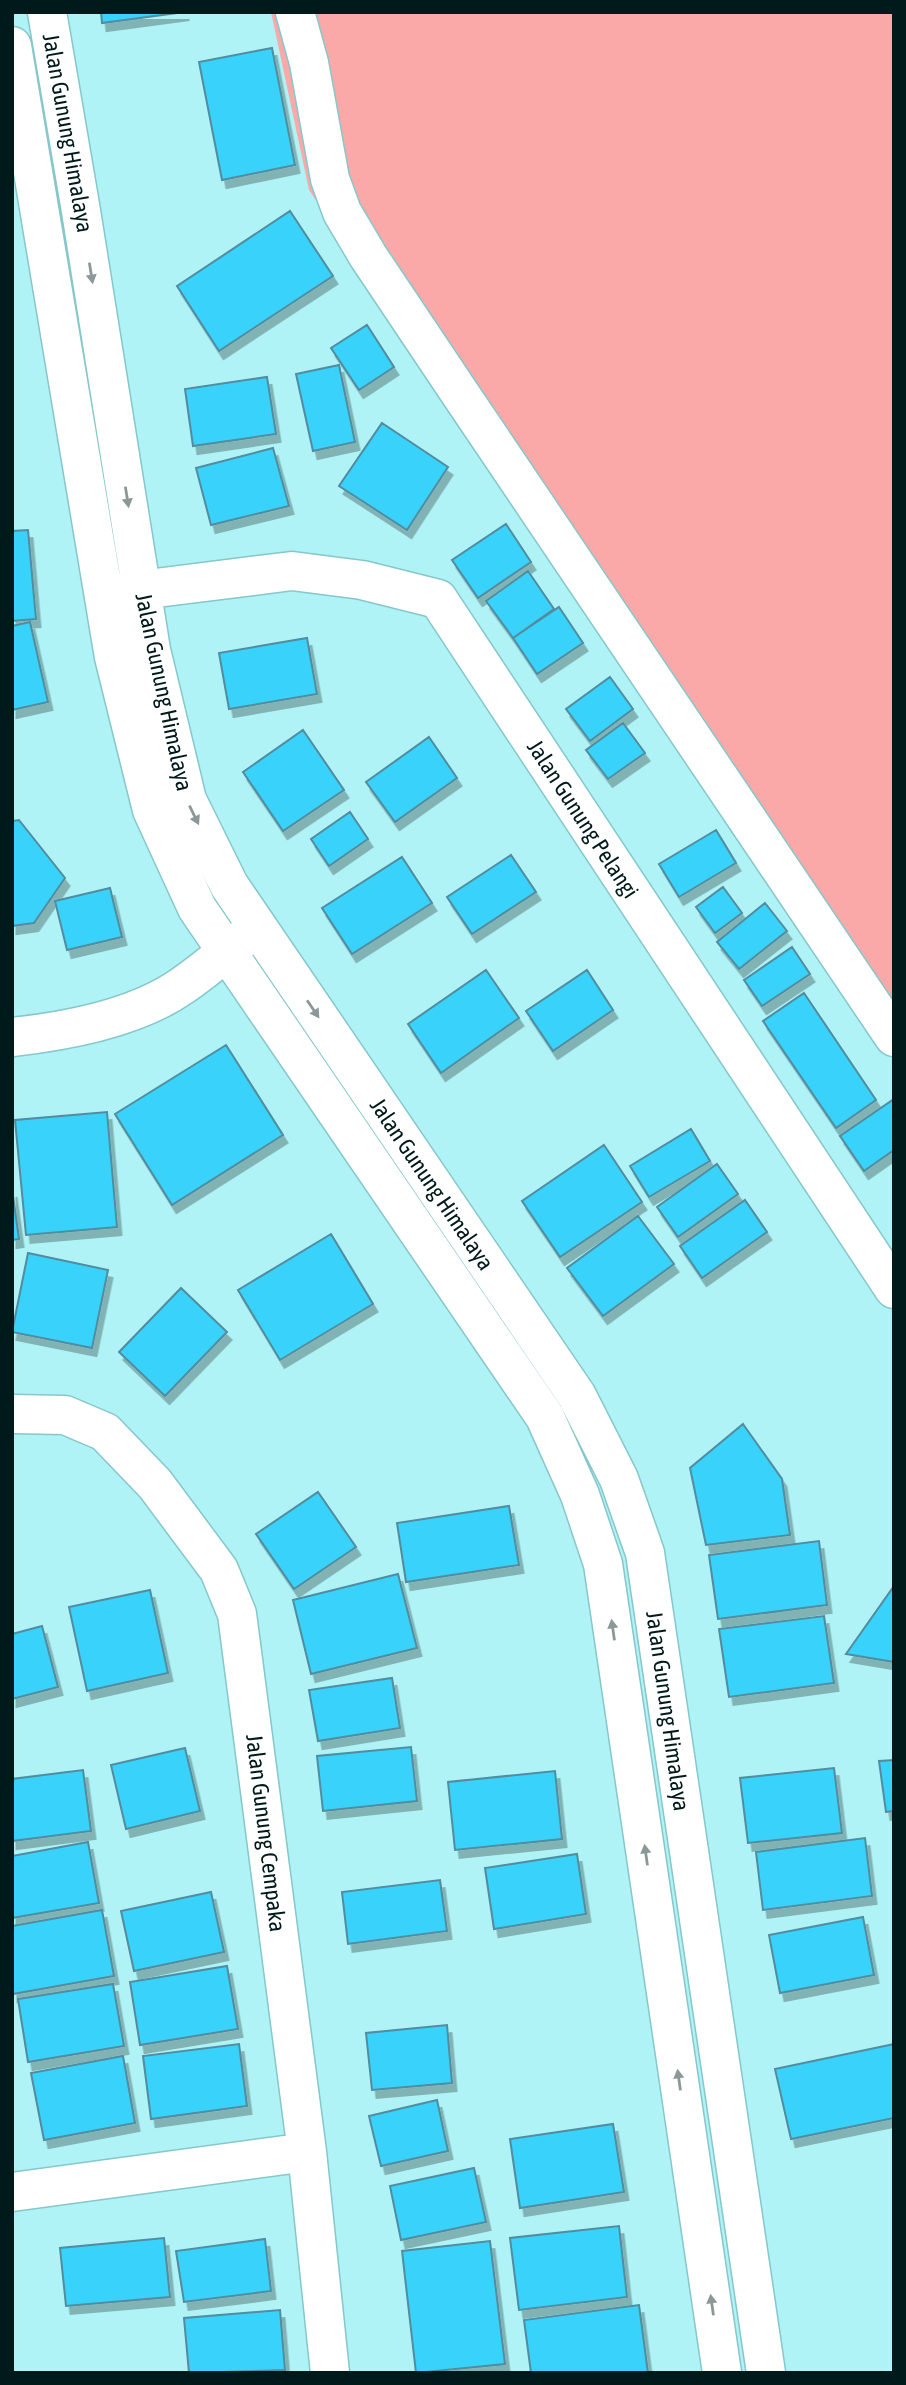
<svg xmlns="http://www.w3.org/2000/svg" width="906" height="2385" viewBox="0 0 906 2385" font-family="'Asap Condensed',sans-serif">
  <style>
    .green { fill: #fba9a8 }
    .building { fill: #37d2fa; stroke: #528c9e; stroke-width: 2; filter: url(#shadow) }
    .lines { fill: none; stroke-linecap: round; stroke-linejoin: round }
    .street-casing { stroke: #85c7ca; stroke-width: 41 }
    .street { stroke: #fff; stroke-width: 38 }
    .oneway { fill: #8c9898 }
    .labels { text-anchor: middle; stroke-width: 5; stroke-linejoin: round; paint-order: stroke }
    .street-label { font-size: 23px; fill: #001a1b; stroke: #fff }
  </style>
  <defs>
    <filter id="shadow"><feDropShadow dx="4.5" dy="8" stdDeviation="0" flood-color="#0004"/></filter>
  </defs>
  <rect width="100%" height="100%" fill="#b0f3f6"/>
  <path class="green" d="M271,12H894V1049L309,190Z"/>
  <path class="building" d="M101,12H185L102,23Z
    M272,48L295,165L222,180L199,62Z
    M290,211L333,276L219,351L177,286Z
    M367,325L394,367L359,390L331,348Z
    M339,365L355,442L313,451L296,374Z
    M267,377L276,434L193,446L185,389Z
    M382,423L448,467L407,530L339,486Z
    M273,448L289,506L211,525L196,468Z
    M506,524L531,562L478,598L452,560Z
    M28,530L36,619L12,621V531Z
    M528,571L554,609L513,638L486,601Z
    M559,607L583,643L537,674L513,638Z
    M30,622L48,702L12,710V626Z
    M307,638L317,694L229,709L219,653Z
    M610,677L633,709L590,741L566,709Z
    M623,723L645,753L608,779L586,750Z
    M303,730L344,790L283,831L243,772Z
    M429,737L457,778L395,822L366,782Z
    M350,812L368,839L329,866L311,839Z
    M19,820L65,878L34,923L12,926V821Z
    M716,830L736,863L679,897L659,864Z
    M511,855L536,892L472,934L447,897Z
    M402,857L432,903L352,954L322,908Z
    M723,887L742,913L715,933L696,907Z
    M110,888L122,937L67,950L55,901Z
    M765,903L787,931L739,969L717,942Z
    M792,947L810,974L762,1006L744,980Z
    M486,970L519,1018L441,1073L408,1024Z
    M587,970L613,1010L553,1051L526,1011Z
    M804,993L876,1100L836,1128L763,1021Z
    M226,1045L283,1135L172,1205L115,1114Z
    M894,1099V1150L864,1171L840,1136Z
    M107,1112L117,1227L26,1235L15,1120Z
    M691,1129L710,1161L649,1197L630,1166Z
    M604,1145L642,1202L560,1257L522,1201Z
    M717,1164L738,1194L678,1237L657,1207Z
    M12,1189L19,1239L12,1240Z
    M745,1200L767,1232L702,1278L680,1246Z
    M638,1216L674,1264L603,1316L567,1268Z
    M331,1234L373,1304L280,1360L238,1290Z
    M28,1253L108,1270L92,1348L12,1332Z
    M181,1288L227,1332L165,1396L119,1352Z
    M743,1424L782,1479L790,1535L706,1545L690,1468Z
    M318,1492L356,1547L294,1589L256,1534Z
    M509,1506L519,1565L406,1582L397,1523Z
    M819,1541L827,1605L718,1619L709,1555Z
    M398,1574L417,1648L311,1674L293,1600Z
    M894,1586V1662L846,1654Z
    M150,1590L168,1673L87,1691L69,1607Z
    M824,1616L834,1683L729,1697L719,1629Z
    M42,1626L58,1687L12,1699V1634Z
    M392,1678L400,1728L318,1741L309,1690Z
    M411,1747L417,1801L323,1811L317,1756Z
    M185,1748L200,1811L126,1829L111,1765Z
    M894,1760V1811L886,1812L879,1761Z
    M834,1768L842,1833L748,1843L740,1778Z
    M83,1770L91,1831L12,1841V1779Z
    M555,1771L562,1839L455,1850L448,1782Z
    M865,1838L872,1896L763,1910L756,1852Z
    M88,1842L99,1903L12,1918V1856Z
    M577,1854L586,1914L494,1929L485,1868Z
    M440,1880L447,1931L348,1944L342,1892Z
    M211,1892L224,1952L134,1971L121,1911Z
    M102,1910L114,1976L13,1994L12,1926Z
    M863,1917L874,1975L780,1993L769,1935Z
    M227,1966L238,2029L140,2045L130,1982Z
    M113,1984L124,2046L28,2062L18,1999Z
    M447,2025L452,2083L372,2090L366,2033Z
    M239,2044L247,2106L151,2119L143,2056Z
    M894,2044V2118L791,2139L775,2069Z
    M123,2056L135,2123L44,2140L31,2073Z
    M437,2100L448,2151L381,2166L369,2116Z
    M613,2124L624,2192L520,2208L510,2139Z
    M474,2168L486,2222L401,2240L390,2186Z
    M619,2226L627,2297L519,2310L510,2238Z
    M164,2238L170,2297L66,2306L60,2248Z
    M265,2239L271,2291L184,2302L176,2251Z
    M490,2241L505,2364L416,2373L402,2251Z
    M639,2305L648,2373H531L524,2320Z
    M280,2310L285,2370L189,2373L184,2318Z"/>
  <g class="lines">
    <g class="street-casing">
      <path id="street" d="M47,12L81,211L151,650L187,800L229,885L577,1396L619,1479L645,1553L766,2373
        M295,12L309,63L330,179L342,212L368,256L457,389L894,1037
        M12,46L114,657L152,810L197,908L545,1417L580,1495L603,1564L722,2373
        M116,593L292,571L362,580L438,599L894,1289
        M12,1037C67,1031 136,1018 182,986C204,971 225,953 246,936
        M12,1414L65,1415L105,1432L155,1484L219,1570L237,1614L307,2152L330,2373
        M12,2192L307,2152"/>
    </g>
    <use href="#street" class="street"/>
  </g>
  <defs><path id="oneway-solid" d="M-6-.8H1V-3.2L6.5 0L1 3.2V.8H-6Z" transform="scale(1.75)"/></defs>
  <g class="oneway">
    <use href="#oneway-solid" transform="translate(91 273) rotate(81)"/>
    <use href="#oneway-solid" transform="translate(127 497) rotate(81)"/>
    <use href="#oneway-solid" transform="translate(194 815) rotate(64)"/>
    <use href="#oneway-solid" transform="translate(313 1009) rotate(56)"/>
    <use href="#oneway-solid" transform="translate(613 1630) rotate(-98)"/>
    <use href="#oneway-solid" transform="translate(646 1855) rotate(-98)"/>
    <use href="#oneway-solid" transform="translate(679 2080) rotate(-98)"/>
    <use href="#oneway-solid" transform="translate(712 2305) rotate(-98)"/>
  </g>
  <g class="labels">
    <g class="street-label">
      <text transform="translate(68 133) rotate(80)" y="8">Jalan Gunung Himalaya</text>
      <text transform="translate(164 692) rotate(78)" y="8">Jalan Gunung Himalaya</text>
      <text transform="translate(583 819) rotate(57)" y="8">Jalan Gunung Pelangi</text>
      <text transform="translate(432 1184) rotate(56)" y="8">Jalan Gunung Himalaya</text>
      <text transform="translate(668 1711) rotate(82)" y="8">Jalan Gunung Himalaya</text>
      <text transform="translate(266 1833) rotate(83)" y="8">Jalan Gunung Cempaka</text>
    </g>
  </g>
  <rect width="906" height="2385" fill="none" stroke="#001a1b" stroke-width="28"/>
</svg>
